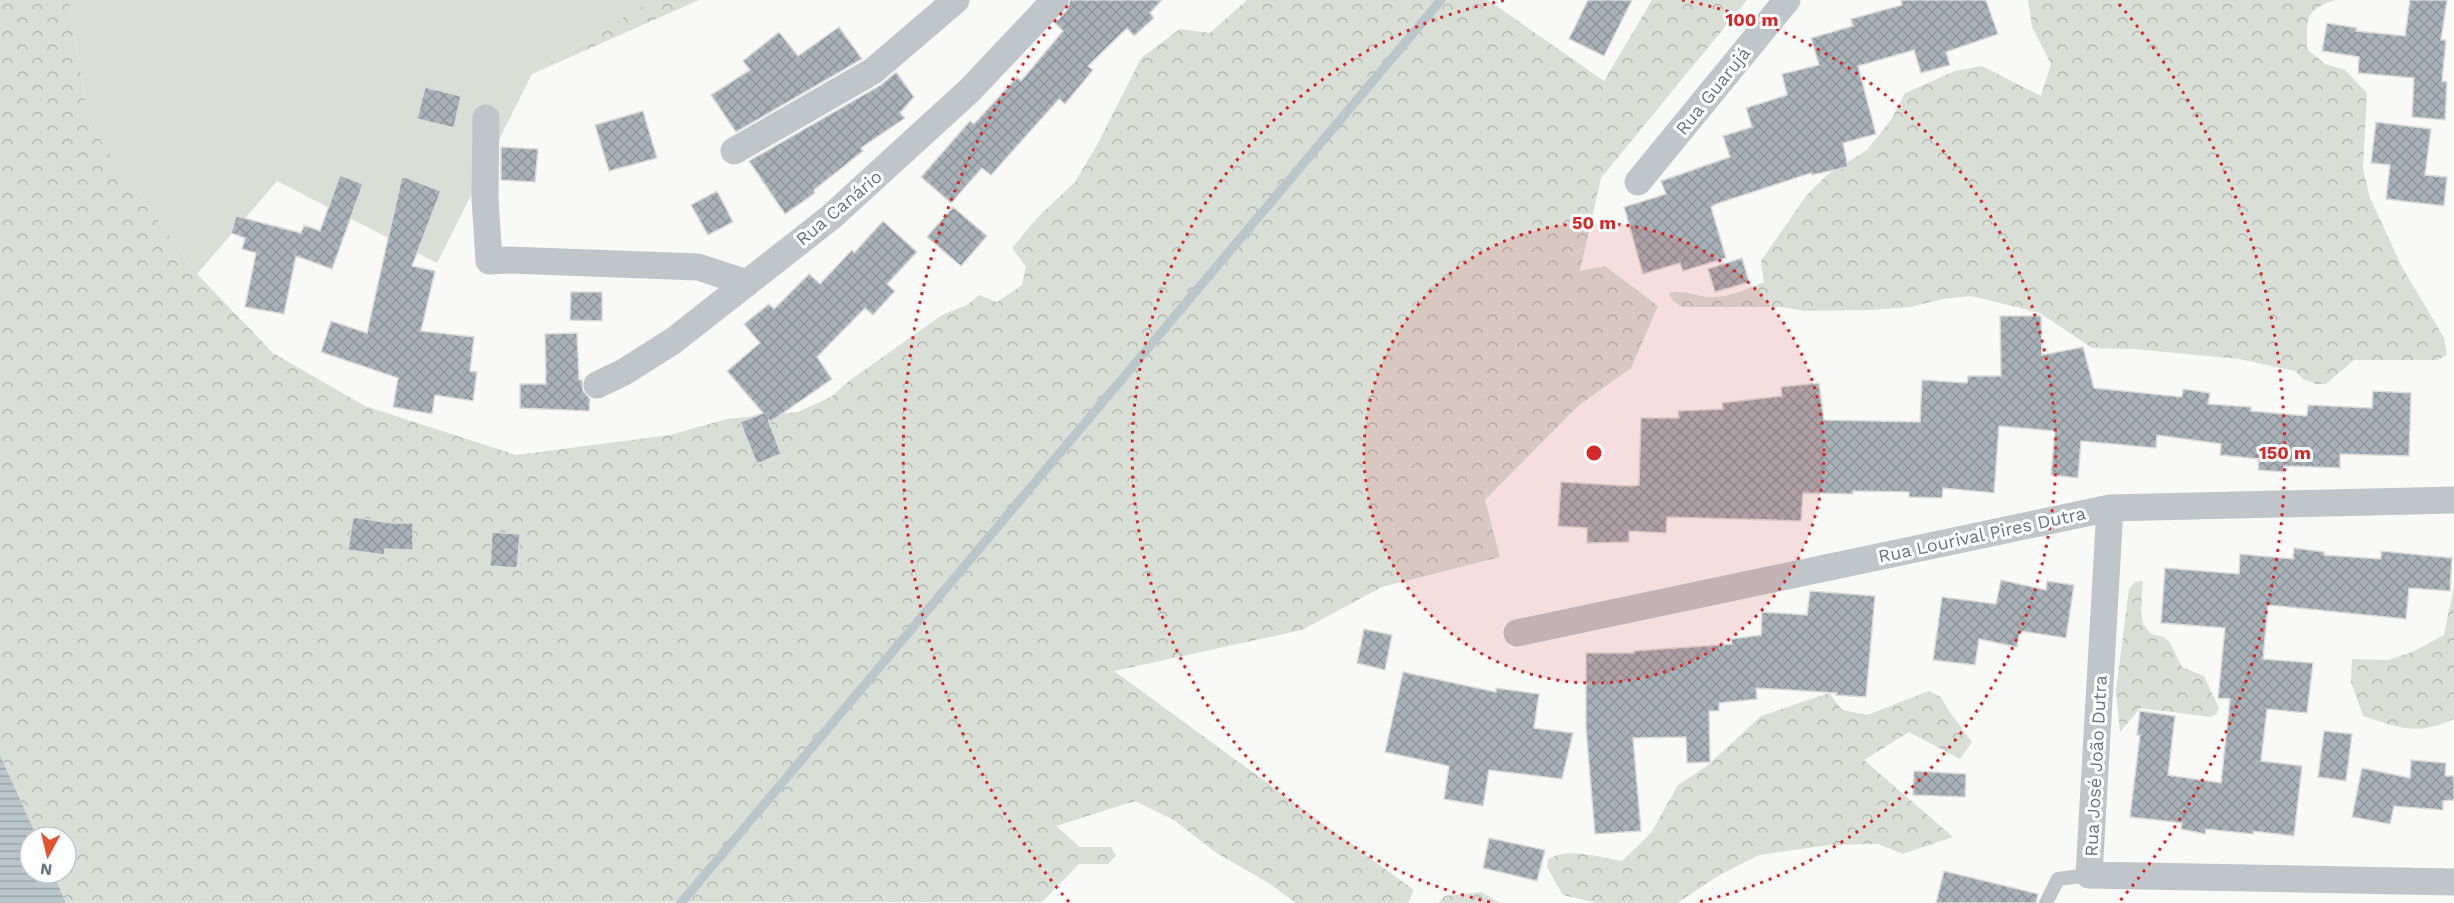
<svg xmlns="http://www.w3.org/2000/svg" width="2454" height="903" viewBox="0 0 2454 903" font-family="'Work Sans',sans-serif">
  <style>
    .grass { fill: #d9ded6 }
    .forest { fill: url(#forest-crowns) }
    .water { fill: url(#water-rules) }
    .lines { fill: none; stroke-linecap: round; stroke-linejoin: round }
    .stream { stroke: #bac6ca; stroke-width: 9 }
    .building { fill: url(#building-cross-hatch); stroke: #dbdbd9; stroke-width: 1.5 }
    .lane { stroke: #c0c5c9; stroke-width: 14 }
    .street { stroke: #c0c5c9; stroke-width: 27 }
    .ring { fill: none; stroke: #d62828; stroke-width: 3; stroke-dasharray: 3 6 }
    .labels { text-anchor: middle; stroke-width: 6; stroke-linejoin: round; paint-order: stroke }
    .street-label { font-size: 18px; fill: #657681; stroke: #fff }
    .centre { fill: #d62828; stroke: #fff; stroke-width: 3 }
    .ring-label { font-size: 18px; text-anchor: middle; font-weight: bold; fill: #d62828; stroke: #fff; stroke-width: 6; stroke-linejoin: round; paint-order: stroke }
  </style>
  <defs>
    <pattern id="forest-crowns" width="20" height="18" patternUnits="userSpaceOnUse" patternTransform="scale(1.5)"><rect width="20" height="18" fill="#d9ded6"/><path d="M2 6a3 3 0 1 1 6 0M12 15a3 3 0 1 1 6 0" fill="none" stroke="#b4b9b3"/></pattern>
    <pattern id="water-rules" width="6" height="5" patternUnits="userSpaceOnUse" patternTransform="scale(1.5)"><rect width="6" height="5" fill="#bac6ca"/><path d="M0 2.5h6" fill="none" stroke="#9ba5a9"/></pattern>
    <pattern id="building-cross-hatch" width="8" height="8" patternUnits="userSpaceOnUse" patternTransform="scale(1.5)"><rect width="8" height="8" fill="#a9b2b8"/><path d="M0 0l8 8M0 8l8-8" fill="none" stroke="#8d959b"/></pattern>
  </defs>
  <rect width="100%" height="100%" fill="#f9f9f7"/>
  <path class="grass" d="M69,0H652L532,74L437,263L277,181L197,274L89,124Z"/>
  <path class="forest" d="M0,0H69L89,124L197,274L273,353L365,406L516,455L670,435L727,419L798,412L831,397L849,381L942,315L967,305L979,295L997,302L1022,285L1026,267L1012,248L1037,218L1075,182L1097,145L1141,58L1180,29L1210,33L1247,0H1488L1604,81L1652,0H1747L1601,178L1580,271L1605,266L1658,306L1631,368L1578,406L1485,500L1500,557L1382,587L1302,630L1114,671L1414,890L1408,903H1296L1270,884L1215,852L1174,820L1135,801L1056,826L1080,847H1111L1116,856L1108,864H1079L1042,902L66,903L53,873H66V837H37L0,755Z
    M652,0H699L532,74Z
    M2028,0H2336C2304,10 2307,18 2307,49L2325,64L2345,70L2367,93L2363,169L2370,198L2401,265L2444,338L2447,355L2437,360H2354L2326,384H2316L2303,379L2295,371L2239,359L2134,349L2092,348L2040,313L1971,296L1943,299L1910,307L1871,310L1805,311L1781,307H1682L1673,301L1669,293C1687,290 1691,295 1707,297C1726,299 1747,289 1764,282L1761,261L1806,196L1828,174L1867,150L1891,120L1905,93L1955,71L1982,66L2041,96L2051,64L2032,27Z
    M2143,581L2141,609L2143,624L2151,634L2164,637L2170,643L2182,667L2204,676L2219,708L2217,713L2211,717L2140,708L2120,732L2116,691L2129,589L2135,582Z
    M2454,586V719C2415,736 2401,728 2363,716L2351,682L2352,659L2388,660L2412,652L2444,635Z
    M1929,691L1941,697L1949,711L1972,742L1960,759L1909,732L1864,760L1953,837L1903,854L1878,844L1829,845L1759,855L1718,876L1677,903H1596L1563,895L1547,867L1548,860C1566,846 1601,858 1622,861L1651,833L1678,785L1707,766L1761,716L1829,693L1842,710L1867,715Z
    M1481,892L1500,903H1438L1445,896Z"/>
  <path class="water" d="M0,755L37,837H30V873H53L66,903H0Z"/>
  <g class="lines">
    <path class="stream" d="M681,903L1441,0"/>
  </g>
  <path class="building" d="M1070,0H1162L1150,13L1154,18L1134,36L1127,28L1088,66L1093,70L1065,104L1059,99L991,175L982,168L951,203L921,177L970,121L974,124L1017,77L1021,81L1063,31L1055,23L1067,10Z
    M1588,0H1632L1604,56L1569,39Z
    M1901,0H1986L1998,34L1946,52L1950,65L1921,73L1914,50L1858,66L1876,134L1843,143L1848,167L1812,175L1811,173L1716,204L1711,207L1726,258L1683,271L1680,263L1643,274L1624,207L1666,194L1661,181L1730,157L1723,136L1752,127L1746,108L1787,95L1782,74L1819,65L1811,38L1853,26L1851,19L1902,5Z
    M2410,0H2447L2441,40H2446L2442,81L2447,82L2445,120L2412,117L2414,78L2358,73L2359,57L2322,51L2327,23L2357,28L2356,31L2405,36Z
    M839,27L862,59L736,132L711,95L750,70L743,61L779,32L798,56Z
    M896,72L914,97L900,113L905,118L861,148L863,151L814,190L815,193L785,214L749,161L881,85Z
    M425,87L461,96L454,128L417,119Z
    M643,111L657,158L609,171L595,125Z
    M2376,122L2431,129L2425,175L2447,177L2444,206L2386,199L2390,165L2371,163Z
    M501,147L538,149L535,182L501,180Z
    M340,175L363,184L332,269L296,256L284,314L245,307L256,253L242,249L245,238L231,233L236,216L301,233L304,225L320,231Z
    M402,176L441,191L412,266L435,271L421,331L474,337L470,371L477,372L473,401L435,395L432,414L393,407L398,378L321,352L331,321L367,333Z
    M717,191L733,222L708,235L691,205Z
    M953,207L987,236L961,266L927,237Z
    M883,221L917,252L887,284L895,291L873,315L865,308L817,357L832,379L770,422L768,419L781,454L757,464L740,422L763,413L727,371L760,343L744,324L769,304L774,309L809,274L820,284L852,250L854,253Z
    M1742,258L1749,282L1715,292L1708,269Z
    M571,292H602V321L570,320Z
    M2000,316H2041L2042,355L2083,347L2094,388L2182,397L2183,389L2210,393L2208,404L2251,407V411L2307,416L2308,405L2372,408L2373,391L2411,393L2409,456L2340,454V468L2284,466V472L2258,470L2259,459L2220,455L2221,444L2157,435L2156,448L2081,441L2078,478L2051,475L2055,431L1999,426L1994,493L1943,488L1942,498L1909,497V492L1853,491V494L1803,493L1801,521L1667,517L1666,533L1629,531V542L1587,543V528L1558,526L1561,482L1629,486L1639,485L1641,418H1679L1678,411L1723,409L1722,403L1782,396L1781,387L1819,383L1824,420L1920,422L1922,380L1967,383L1968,376H2001Z
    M577,333L579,380H582L583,391L590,399L589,411L520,408V384H546L545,334Z
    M353,517L391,523H413V550L385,549L384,555L348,550Z
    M492,532L520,534L517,568L490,566Z
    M2294,548L2324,552V555L2381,559V551L2452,558L2450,591L2409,588L2406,619L2268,605L2263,659L2313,663L2307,713L2267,709L2261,761L2302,766L2294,836L2253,831V834L2206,829L2205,834L2181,829L2182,823L2130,817L2140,735H2137L2140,711L2175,716L2168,775L2221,783L2230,699L2218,698L2225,628L2161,623L2165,568L2239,574L2240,554L2293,559Z
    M2001,580L2046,590L2047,581L2074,585L2066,638L2020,631L2017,647L1979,639L1975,665L1933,660L1942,597L1996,604Z
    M1810,591L1875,596L1866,697L1836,695L1837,693L1756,688L1757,699L1719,703V711H1709L1710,762L1687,763L1686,737L1633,738L1641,831L1595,834L1586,728V653H1634V651L1732,644L1731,639L1761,635L1762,612L1807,615Z
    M1364,629L1392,635L1385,670L1357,663Z
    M1403,672L1496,692V688L1539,694L1534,728L1573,733L1562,779L1489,770L1483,806L1444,799L1449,766L1385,752Z
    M2324,731L2352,734L2346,781L2318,777Z
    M2411,760L2446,763L2445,776H2454V800L2443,801V810L2394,806L2390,824L2352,817L2362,768L2410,778Z
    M1914,771L1966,774L1965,797L1913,795Z
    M1489,838L1545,850L1537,881L1483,868Z
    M1944,871L2038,894L2036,903H1936Z"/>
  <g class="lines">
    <path class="lane" d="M2046,903L2058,879L2089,875"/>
    <path class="street" d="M486,118L485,199L489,261L509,260L698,267L747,283
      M734,151L873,71L956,0
      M1638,182L1787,0
      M597,385L624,372L673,341L831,217L970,90L1055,0
      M2110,508L2089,875L2454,882
      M1517,633L2110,508L2454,500"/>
  </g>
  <circle cx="1594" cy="453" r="230" fill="#d62828" fill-opacity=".12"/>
  <g class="ring">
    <circle cx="1594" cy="453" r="230"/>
    <path d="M1490 902A461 461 0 0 1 1506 0M1682 0A461 461 0 0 1 1698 902"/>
    <path d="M1069 902A691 691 0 0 1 1069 4M2119 4A691 691 0 0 1 2119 902"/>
  </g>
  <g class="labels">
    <g class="street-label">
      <text transform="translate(1713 91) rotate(-51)" y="6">Rua Guarujá</text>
      <text transform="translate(839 208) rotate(-40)" y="6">Rua Canário</text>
      <text transform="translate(1982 535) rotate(-12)" y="6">Rua Lourival Pires Dutra</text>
      <text transform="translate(2096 766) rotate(-87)" y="6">Rua José João Dutra</text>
    </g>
  </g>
  <circle cx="1594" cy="453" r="9" class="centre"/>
  <g class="ring-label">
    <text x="1752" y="26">100 m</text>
    <text x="1594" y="229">50 m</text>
    <text x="2285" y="459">150 m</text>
  </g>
  <g transform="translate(48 855) rotate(187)"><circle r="28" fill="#ffffff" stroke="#c1c8cd" stroke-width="1.5"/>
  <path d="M0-4.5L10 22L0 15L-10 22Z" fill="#e05230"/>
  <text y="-9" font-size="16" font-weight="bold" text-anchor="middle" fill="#657681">N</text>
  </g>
</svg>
